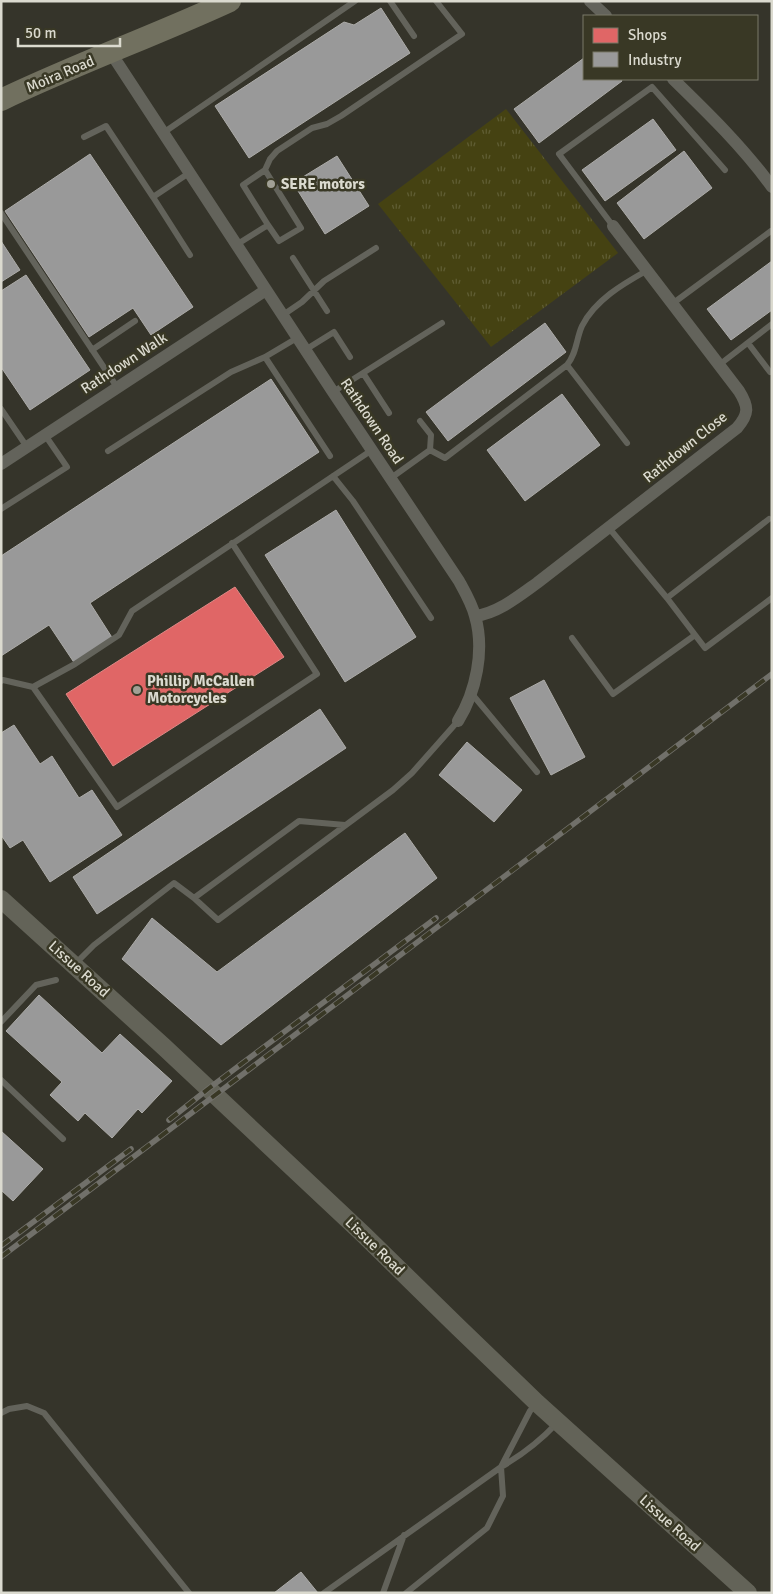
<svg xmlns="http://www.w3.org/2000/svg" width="773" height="1594" viewBox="0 0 773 1594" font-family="Signika,sans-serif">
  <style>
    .grass { fill: url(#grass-tufts) }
    .shops { fill: #e06666; stroke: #de8986 }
    .industry { fill: #999; stroke: #adaca9 }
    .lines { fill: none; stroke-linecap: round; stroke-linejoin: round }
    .lane { stroke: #63635b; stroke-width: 6 }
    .street { stroke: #63635b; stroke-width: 12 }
    .secondary { stroke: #636358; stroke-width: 18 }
    .highway { stroke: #71705f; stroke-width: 22 }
    .rail-casing { stroke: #71706a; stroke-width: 5.5 }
    .rail { stroke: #393825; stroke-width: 4; stroke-dasharray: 11; stroke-linecap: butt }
    .poi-dot { fill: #a1a095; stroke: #393825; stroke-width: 2 }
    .labels { text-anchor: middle; stroke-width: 5; stroke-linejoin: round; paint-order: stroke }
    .street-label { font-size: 15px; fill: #dbdacf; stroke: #393825 }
    .poi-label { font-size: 15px; font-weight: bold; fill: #dbdacf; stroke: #393825; text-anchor: start }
  </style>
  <defs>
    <pattern id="grass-tufts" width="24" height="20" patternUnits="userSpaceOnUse" patternTransform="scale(1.25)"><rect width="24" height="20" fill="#454212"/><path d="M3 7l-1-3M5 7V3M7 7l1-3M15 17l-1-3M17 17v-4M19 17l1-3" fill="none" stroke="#5f5d33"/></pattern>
  </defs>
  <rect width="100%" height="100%" fill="#35342a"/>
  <path class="grass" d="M506,109L618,253L491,347L378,204Z"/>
  <path class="shops" d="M235,587L284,657L113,766L66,694Z"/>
  <path class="industry" d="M381,8L410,53L249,158L215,106L344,22L354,25Z
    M584,58V79H621L622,81L539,143L514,109Z
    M653,119L676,150L605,201L582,170Z
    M684,151L712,188L644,239L617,203Z
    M90,154L193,307L151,335L133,308L89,337L5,211Z
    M337,156L369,206L325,234L293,183Z
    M1,241L20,270L1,282Z
    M772,261V310L731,340L707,309Z
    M26,275L90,370L30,410L1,367V291Z
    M545,323L566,352L448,441L426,412Z
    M271,379L319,452L90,603L113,639L75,664L49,625L1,656V556Z
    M562,394L600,445L525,501L487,450Z
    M336,510L416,637L345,682L265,555Z
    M544,680L585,757L551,775L510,698Z
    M320,709L346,748L97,914L73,877Z
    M14,725L40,764L52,756L79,798L92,790L122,835L50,882L23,840L10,848L1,835V733Z
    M467,742L522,790L494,822L439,775Z
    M405,833L437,878L221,1045L122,959L152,918L217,972Z
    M39,995L102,1053L120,1034L172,1081L142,1113L138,1109L112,1138L85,1113L78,1121L50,1095L62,1082L6,1031Z
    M1,1131L43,1169L13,1201L1,1190Z
    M301,1572L318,1593H274Z"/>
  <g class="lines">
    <path class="lane" d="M390,1L414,36
      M163,133L355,1
      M84,137L106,126L153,197
      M265,170L270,159L277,151L312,128L327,124L341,116L462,34L436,1
      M189,173L153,197L190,255
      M1,213L117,387
      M613,226L559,154L652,87L725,170
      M236,245L268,225L243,185L265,170L301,228L279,241L268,225
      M293,258L327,311
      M672,304L771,231
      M283,315L302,302L324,281L376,248
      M748,343L770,372
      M92,350L135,321
      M305,350L334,332L350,357
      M265,357L297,338
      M567,365L627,443
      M719,365L772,324
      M363,373L442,323
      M333,392L363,373L389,413
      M1,409L27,447
      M420,421L431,435L430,450
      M108,451L231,372L265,357L330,456
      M333,476L353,501L431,618
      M391,478L430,450L445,458L567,365C577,353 576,339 582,326C595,300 623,284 646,271
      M1,509L67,467L45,435
      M609,528L667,598L705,648L772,598
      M232,543L317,674L117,807L33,687L75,664L119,635L132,611L372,450
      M667,598L769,519
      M572,638L613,694L695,635
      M1,681L3,680L33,687
      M472,694L537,772
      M345,825L299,821L194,898L218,920L393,790L412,773L458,721
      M75,964L94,945L174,883L194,898
      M1,1022L36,985L56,980
      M1,1080L63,1139
      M536,1404L530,1411L501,1467C522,1455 540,1441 557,1423
      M1,1413L9,1409L27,1406L44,1413L189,1593
      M324,1593L501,1467
      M383,1593L404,1535
      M406,1593L487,1528L503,1496L501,1467"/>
    <path class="street" d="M590,1L606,16
      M111,53L333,392L459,581C465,592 472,604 475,616C485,650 476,692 458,721
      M673,79C708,113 743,147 772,187
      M1,464L266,290
      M475,616C498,613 519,596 537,583L737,428C749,414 749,407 739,391L613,226"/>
    <path class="secondary" d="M1,899L163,1046L363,1234L458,1327L537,1403L748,1593"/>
    <path class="highway" d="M1,100C76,64 154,36 230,1"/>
    <g class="rail-casing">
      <path id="rail" d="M169,1120L208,1089L436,918
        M1,1246L131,1149
        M1,1257L772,674"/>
    </g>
    <use href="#rail" class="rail"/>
  </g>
  <g class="poi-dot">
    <circle cx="271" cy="184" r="5"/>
    <circle cx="137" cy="690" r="5"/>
  </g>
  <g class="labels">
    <g class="street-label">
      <text transform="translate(60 74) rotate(-23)" y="5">Moira Road</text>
      <text transform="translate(124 363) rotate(-33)" y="5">Rathdown Walk</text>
      <text transform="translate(372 421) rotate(56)" y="5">Rathdown Road</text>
      <text transform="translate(685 447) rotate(-39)" y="5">Rathdown Close</text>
      <text transform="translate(79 969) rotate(42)" y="5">Lissue Road</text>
      <text transform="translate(375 1246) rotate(44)" y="5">Lissue Road</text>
      <text transform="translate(670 1523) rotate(42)" y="5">Lissue Road</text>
    </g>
    <g class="poi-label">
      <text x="281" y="189">SERE motors</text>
      <text x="147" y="686">Phillip McCallen<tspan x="147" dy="17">Motorcycles</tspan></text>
    </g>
  </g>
  <rect width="773" height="1594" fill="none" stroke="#dbdacf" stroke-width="5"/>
  <rect x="583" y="15" width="175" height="65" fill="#393825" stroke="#7a7969"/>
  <rect x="593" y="28" width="25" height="15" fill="#e06666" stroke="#7a7969"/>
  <text x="628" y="40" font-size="15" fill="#dbdacf">Shops</text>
  <rect x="593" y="52" width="25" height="15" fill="#999999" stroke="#7a7969"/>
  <text x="628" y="65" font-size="15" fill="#dbdacf">Industry</text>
  <path d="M18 38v8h102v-8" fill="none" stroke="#dbdacf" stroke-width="2.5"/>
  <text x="25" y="38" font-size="15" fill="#dbdacf" stroke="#393825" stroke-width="4" paint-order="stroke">50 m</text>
</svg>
